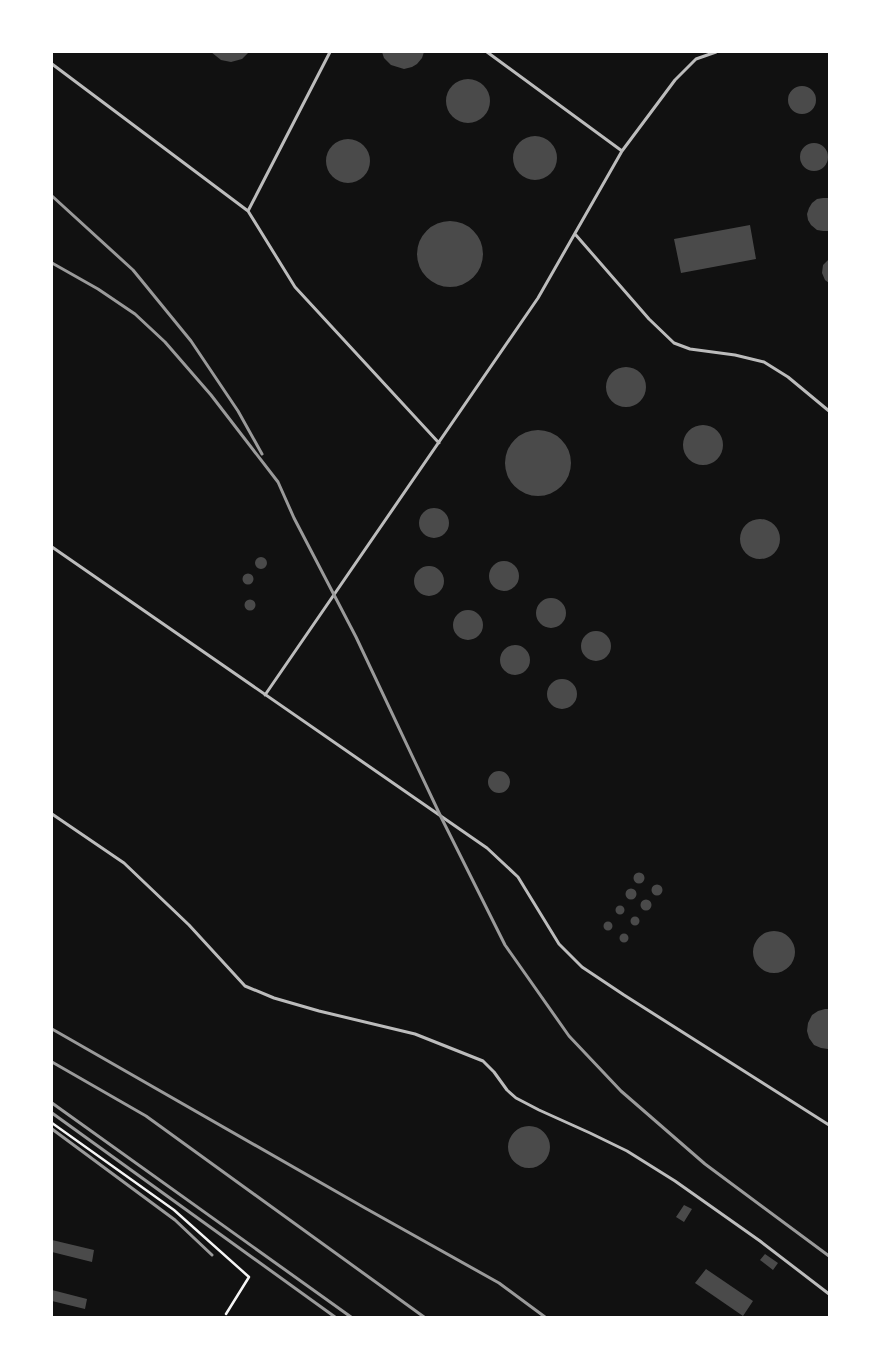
<svg xmlns="http://www.w3.org/2000/svg" width="881" height="1369" viewBox="0 0 881 1369" font-family="'Fira Sans Condensed',sans-serif">
  <style>
    .building { fill: #4a4a4a }
    .lines { fill: none; stroke-linecap: round; stroke-linejoin: round }
    .path { stroke: #f5f5f5; stroke-width: 2.5 }
    .service { stroke: #bcbcbc; stroke-width: 3 }
    .rail { stroke: #9a9a9a; stroke-width: 3 }
  </style>
  <rect width="100%" height="100%" fill="#111"/>
  <path class="building" d="M211,52H249L242,59L231,62L221,60Z
    M382,52H424L422,58L417,64L412,67L404,69L391,65L384,58Z
    M446 101a22 22 0 1 1 44 0a22 22 0 1 1-44 0Z
    M788 100a14 14 0 1 1 28 0a14 14 0 1 1-28 0Z
    M513 158a22 22 0 1 1 44 0a22 22 0 1 1-44 0Z
    M326 161a22 22 0 1 1 44 0a22 22 0 1 1-44 0Z
    M800 157a14 14 0 1 1 28 0a14 14 0 1 1-28 0Z
    M823,198H829V231H823L817,230L811,225L808,220L807,214L809,208L812,203L817,199Z
    M417 254a33 33 0 1 1 66 0a33 33 0 1 1-66 0Z
    M750,225L756,259L681,273L674,239Z
    M829,259V283L825,280L822,273L823,265Z
    M606 387a20 20 0 1 1 40 0a20 20 0 1 1-40 0Z
    M683 445a20 20 0 1 1 40 0a20 20 0 1 1-40 0Z
    M505 463a33 33 0 1 1 66 0a33 33 0 1 1-66 0Z
    M419 523a15 15 0 1 1 30 0a15 15 0 1 1-30 0Z
    M740 539a20 20 0 1 1 40 0a20 20 0 1 1-40 0Z
    M255 563a6 6 0 1 1 12 0a6 6 0 1 1-12 0Z
    M489 576a15 15 0 1 1 30 0a15 15 0 1 1-30 0Z
    M414 581a15 15 0 1 1 30 0a15 15 0 1 1-30 0Z
    M242.5 579a5.5 5.5 0 1 1 11 0a5.5 5.5 0 1 1-11 0Z
    M536 613a15 15 0 1 1 30 0a15 15 0 1 1-30 0Z
    M244.5 605a5.5 5.5 0 1 1 11 0a5.5 5.5 0 1 1-11 0Z
    M453 625a15 15 0 1 1 30 0a15 15 0 1 1-30 0Z
    M581 646a15 15 0 1 1 30 0a15 15 0 1 1-30 0Z
    M500 660a15 15 0 1 1 30 0a15 15 0 1 1-30 0Z
    M547 694a15 15 0 1 1 30 0a15 15 0 1 1-30 0Z
    M488 782a11 11 0 1 1 22 0a11 11 0 1 1-22 0Z
    M633.5 878a5.5 5.5 0 1 1 11 0a5.5 5.5 0 1 1-11 0Z
    M651.5 890a5.5 5.5 0 1 1 11 0a5.5 5.5 0 1 1-11 0Z
    M625.5 894a5.5 5.5 0 1 1 11 0a5.5 5.5 0 1 1-11 0Z
    M640.5 905a5.5 5.5 0 1 1 11 0a5.5 5.5 0 1 1-11 0Z
    M615.5 910a4.5 4.5 0 1 1 9 0a4.5 4.5 0 1 1-9 0Z
    M630.5 921a4.5 4.5 0 1 1 9 0a4.5 4.5 0 1 1-9 0Z
    M603.5 926a4.5 4.5 0 1 1 9 0a4.5 4.5 0 1 1-9 0Z
    M753 952a21 21 0 1 1 42 0a21 21 0 1 1-42 0Z
    M619.5 938a4.5 4.5 0 1 1 9 0a4.5 4.5 0 1 1-9 0Z
    M825,1009H829V1049H828L821,1048L814,1045L809,1038L807,1031L808,1023L812,1015L818,1011Z
    M508 1147a21 21 0 1 1 42 0a21 21 0 1 1-42 0Z
    M684,1205L692,1209L684,1222L676,1217Z
    M52,1240L94,1250L92,1262L52,1252Z
    M765,1254L778,1263L773,1270L760,1260Z
    M706,1269L753,1301L743,1316L695,1283Z
    M52,1290L87,1299L85,1309L52,1301Z"/>
  <g class="lines">
    <path class="path" d="M52,1123L174,1210L249,1277L226,1314"/>
    <path class="service" d="M487,52L622,151
      M52,64L248,211L295,287L439,443
      M248,211L330,52
      M575,234L649,319L674,343L690,349L735,355L764,362L788,377L829,411
      M52,547L487,848L518,877L559,944L582,967L624,995L829,1125
      M265,695L538,298L622,151L675,80L696,59L716,52
      M52,814L124,863L189,925L245,986L274,998L319,1011L415,1034L483,1061L494,1072L507,1090L516,1098L539,1110L590,1133L627,1151L675,1181L760,1241L829,1294"/>
    <path class="rail" d="M52,196L133,270L191,341L238,411L262,454
      M52,263L98,289L135,314L165,342L211,395L278,482L294,518L356,637L441,817L505,945L569,1036L621,1091L705,1164L829,1256
      M52,1029L365,1208L499,1283L545,1317
      M52,1062L146,1116L424,1317
      M52,1103L351,1317
      M52,1113L335,1317
      M52,1129L175,1220L212,1255"/>
  </g>
  <rect width="881" height="1369" fill="none" stroke="#ffffff" stroke-width="106"/>
</svg>
